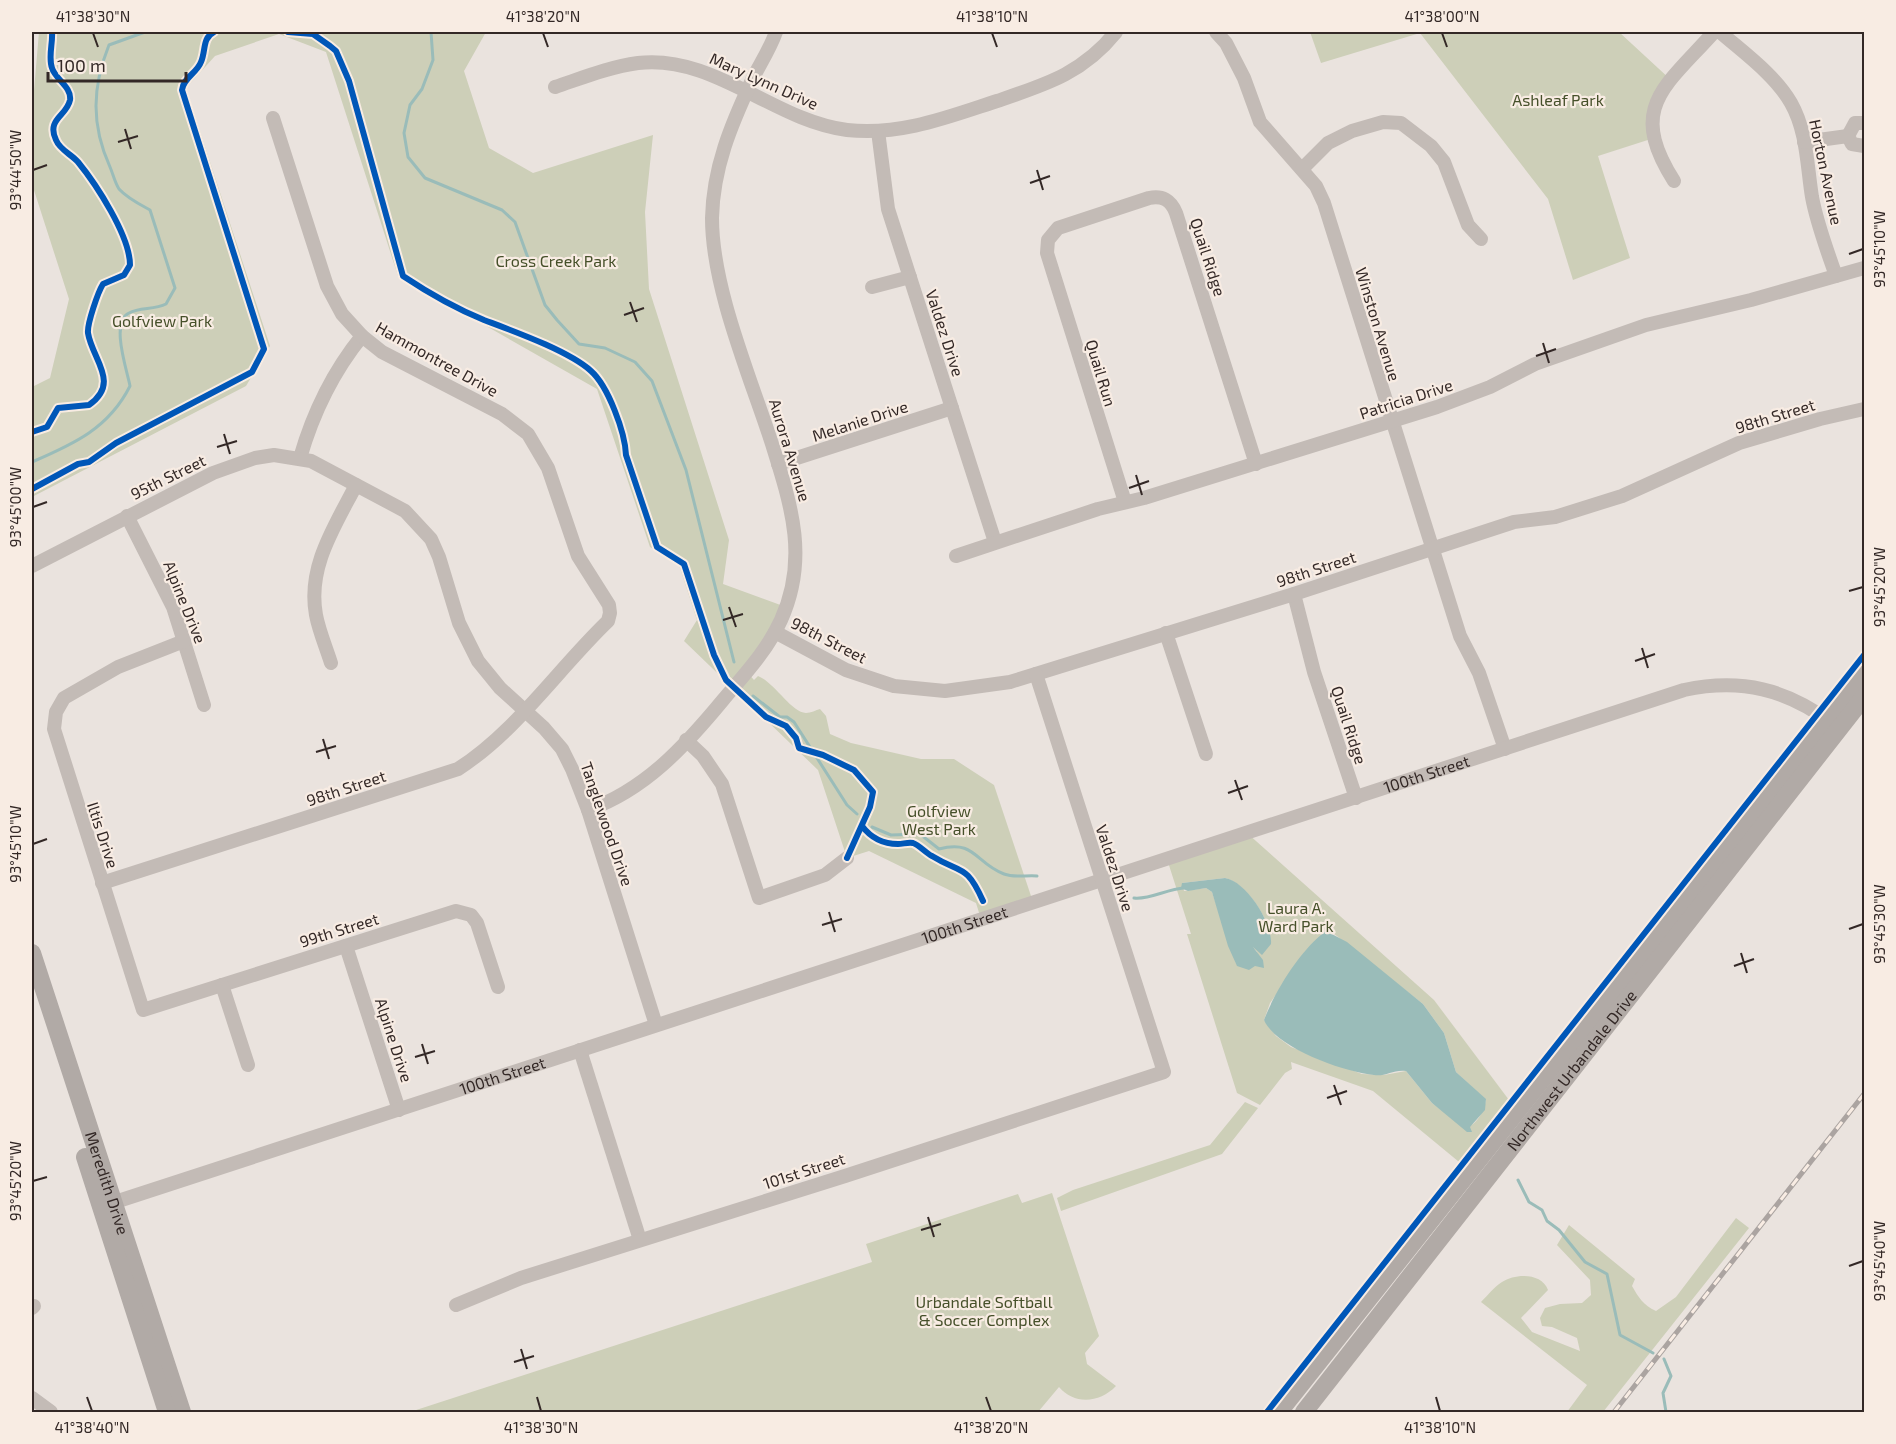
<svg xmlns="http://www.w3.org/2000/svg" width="1896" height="1444" viewBox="0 0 1896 1444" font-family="'Exo 2',sans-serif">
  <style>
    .green { fill: #cdcfb8; fill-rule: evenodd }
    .water { fill: #9abcb9 }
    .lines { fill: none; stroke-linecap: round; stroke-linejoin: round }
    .stream { stroke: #9abcb9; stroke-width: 3 }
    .minor { stroke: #c3bbb6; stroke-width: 14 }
    .major { stroke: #b1aaa6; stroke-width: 18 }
    .rail-casing { stroke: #aba4a1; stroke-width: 5 }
    .rail { stroke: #f8ece3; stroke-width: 3; stroke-dasharray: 9; stroke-linecap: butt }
    .cycleway-casing { stroke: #f8ece3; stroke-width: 10 }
    .cycleway { stroke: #0057b8; stroke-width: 6 }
    .ticks { fill: none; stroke: #332826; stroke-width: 2 }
    .labels { text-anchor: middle; stroke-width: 4.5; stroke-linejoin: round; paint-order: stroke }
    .street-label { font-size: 16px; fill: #332826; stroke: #f8ece3 }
    .park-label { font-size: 16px; fill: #46502a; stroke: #f8ece3 }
    .neatline { fill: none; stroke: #332826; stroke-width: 2 }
    .ticks-label { font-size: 15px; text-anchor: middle; fill: #332826 }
  </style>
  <rect width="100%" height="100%" fill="#eae3de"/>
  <path class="green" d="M39,32H486L464,71L489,148L533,173L653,135L645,212L649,289L729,540L723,584L786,607L747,672L754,680L758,676C774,682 791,712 806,713C811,713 816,710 820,709L826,716L830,734L851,743L921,759H954L994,785L1033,902L981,919L976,903L869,851L847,858L818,770L684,641L697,620L679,565L650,547L597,389L398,276L326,52L279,34L215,56L186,88L270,346L246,386L32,497V387L50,378L69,299L32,184V114Z
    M1310,32H1619L1671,80L1663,90L1654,138L1598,156L1630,258L1573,280L1548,199L1420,33L1321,63Z
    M1247,833L1434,1000L1518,1112L1470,1171L1373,1091L1291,1062L1292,1069L1285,1073L1260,1105L1237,1093L1187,934H1191L1167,859ZM1225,878C1243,882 1263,910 1268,927C1270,932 1268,941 1268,946L1258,949L1253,947L1257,952L1259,966L1236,963L1212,892L1206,888L1184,891L1182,883ZM1333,933L1423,1004L1444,1033L1456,1072L1486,1100C1484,1111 1477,1125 1465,1128L1432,1103L1406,1071L1384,1075L1362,1074L1291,1047L1276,1036L1264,1020L1270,1003L1312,944Z
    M1245,1102L1258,1108L1222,1154L1061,1211L1057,1198L1073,1190L1210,1145Z
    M1052,1193L1099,1336L1085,1353L1087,1364L1116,1386C1100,1403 1074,1405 1059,1387L1038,1412H410L872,1262L866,1244L1018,1194L1022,1203Z
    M1736,1218L1749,1228L1603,1412H1567L1587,1385L1481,1302C1488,1295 1494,1287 1502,1282C1516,1273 1542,1273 1548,1290L1521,1318L1532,1332L1580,1351L1577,1338L1552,1327L1542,1326L1540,1318L1545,1308L1560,1304L1582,1303L1591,1295L1590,1280L1557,1245L1569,1225L1635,1279L1632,1286C1639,1298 1643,1305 1656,1311L1676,1297Z"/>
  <path class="water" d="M1225,878C1246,881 1273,923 1271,944L1262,955L1253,947L1263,960L1264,968L1255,966L1249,970L1237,966L1228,946L1212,892L1206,888L1188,891L1181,888L1182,883Z
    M1326,931L1347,942L1423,1004L1444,1033L1456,1072L1486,1099L1485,1110L1470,1127L1472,1132H1467L1432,1103L1406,1071C1394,1069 1385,1077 1374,1075C1344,1072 1276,1048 1264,1020C1275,991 1301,949 1326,931Z"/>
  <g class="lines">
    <path class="stream" d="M431,32L433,60L422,89L410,105L404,133L408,157L425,178L502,210L515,222L545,305L557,320L579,344L605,348L635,362L652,381L686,470L734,662
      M32,462C74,444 109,428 130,386C127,370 110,322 129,313C140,307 154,310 166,304L175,288L150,210C139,204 127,198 119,189C115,183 113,174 110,167C91,125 92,87 109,45L145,32
      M753,696L780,717H787L794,722L847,805L857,814
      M872,827L891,835L920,834L939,849C975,839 975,863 1004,874C1015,878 1026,875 1037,876
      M1134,898C1149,900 1167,889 1184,888
      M1518,1180L1529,1202L1542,1210L1547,1221L1559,1230L1585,1262L1607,1274L1620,1335L1653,1353
      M1664,1359L1671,1376L1663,1393L1666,1412"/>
    <g class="minor">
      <path d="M1216,32L1226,43L1244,78L1260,122L1316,186L1324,203L1460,636L1479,673L1505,749"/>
      <path d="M1720,32C1744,53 1775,75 1791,103C1807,131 1807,166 1812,197C1817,224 1827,250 1836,276"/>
      <path d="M555,87C582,78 609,67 638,63C714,54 774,121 847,130C900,136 948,117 997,101C1047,84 1083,73 1116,32"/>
      <path d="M1864,123H1855L1848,136L1852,144L1864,146"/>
      <path d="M878,131L888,209L995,542"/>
      <path d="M1804,142L1848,136"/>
      <path d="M1302,169L1328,143L1352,131L1383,122L1401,123L1431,146L1444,162L1468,225L1481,239"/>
      <path d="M1674,181C1627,107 1665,87 1714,32"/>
      <path d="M872,287L910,277"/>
      <path d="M300,458C313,413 332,373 362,336"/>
      <path d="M778,464L952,408"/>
      <path d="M1125,502L1047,253L1048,240L1058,228L1149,198C1162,195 1171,200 1176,213L1256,464"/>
      <path d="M127,516L173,607L204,705"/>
      <path d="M956,556L1098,509L1144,498L1437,407L1490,387L1535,364L1646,325L1751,300L1864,268"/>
      <path d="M32,566L213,473L255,458L274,455L311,461L405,511L431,539L439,557L459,623L478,661L500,688L544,728L562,749L572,769L588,810L656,1025"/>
      <path d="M1294,594L1314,672L1356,798"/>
      <path d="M775,632L846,670L894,686L945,691L1010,682L1294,594L1514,522L1555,517L1622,496L1739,443L1820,419L1864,409"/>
      <path d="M1166,633L1206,754"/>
      <path d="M184,641L118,667L64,698L56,712L54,729L143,1010L456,911L471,915L477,923L498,987"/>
      <path d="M331,663C326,647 319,631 316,615C307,567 335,526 356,485"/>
      <path d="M686,740L703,756L722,784L759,898L825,875L847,858"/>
      <path d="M588,810C645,790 685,746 723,700C744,675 767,651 781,620C809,558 791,505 772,444C750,376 712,288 712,218C713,168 731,125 752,80C760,64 770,49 776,32"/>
      <path d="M102,883L458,769C517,731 557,670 608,621L610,613L609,605L578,556L548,468L528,434L502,414L382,352L362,336L342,314L327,286L273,118"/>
      <path d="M346,946L399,1110"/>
      <path d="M222,985L248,1065"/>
      <path d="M580,1050L640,1240"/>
      <path id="s1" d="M106,1205L1684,690C1741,678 1787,689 1833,724"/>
      <path d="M456,1305L521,1278L845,1176L1164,1072L1036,674"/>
      <path d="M32,1308L34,1306"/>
      <path d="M32,1398L51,1412"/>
    </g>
    <g class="major">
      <path id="s2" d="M32,953L182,1412"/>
      <path d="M85,1157L167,1412"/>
      <path d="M1279,1412L1864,673"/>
      <path id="s3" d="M1304,1412L1864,697"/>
    </g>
    <g class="rail-casing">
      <path id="rail" d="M1614,1412L1864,1094"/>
    </g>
    <use href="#rail" class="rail"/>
    <g class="cycleway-casing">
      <path id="cycleway" d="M288,32L313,34L330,46L336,51L349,81L403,276C427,292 457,309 484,320C513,331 569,351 591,371C608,386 625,432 626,455L657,547L684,564L714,655L726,680L766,717L786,726L796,738L799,748L823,755L854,770L873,792L870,807L847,858
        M32,432L47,427L58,408L89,405C121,383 92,359 88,333C87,324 98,292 103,284L124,275L130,265C130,236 96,184 78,162C71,154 60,150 56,140C46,119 67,116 70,100C72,87 55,79 52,68C48,57 53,43 52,32
        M32,489L78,464L89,462L116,443L252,372L264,349L182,90C183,78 197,73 201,62C206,51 202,38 214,32
        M862,826C871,838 883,844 898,844C903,844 908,842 913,843C919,845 926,853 932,856C961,874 966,863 983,901
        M1267,1412L1864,655"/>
    </g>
    <use href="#cycleway" class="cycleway"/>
  </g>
  <path class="ticks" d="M93,33L98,47M543,33L548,47M992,33L997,47M1442,33L1447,47M125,129L131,149M118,142L138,136M33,170L47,165M1037,170L1043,190M1030,183L1050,176M1849,254L1863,249M630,302L637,322M624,315L644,308M1543,343L1549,363M1536,356L1556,349M224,434L230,454M217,447L237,441M1136,475L1142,495M1129,488L1149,481M33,507L47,502M1849,591L1863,587M729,607L736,627M723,620L743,614M1642,648L1648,668M1635,661L1655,654M323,739L329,759M316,752L336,746M1235,780L1242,800M1228,793L1248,786M33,844L47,839M829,912L835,932M822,925L842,919M1849,929L1863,924M1741,953L1747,973M1734,966L1754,959M422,1044L428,1064M415,1057L435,1051M1334,1085L1341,1105M1327,1098L1347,1091M33,1181L47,1177M928,1217L934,1237M921,1230L941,1224M1849,1266L1863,1261M521,1349L527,1369M514,1362L534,1356M87,1397L92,1411M537,1397L541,1411M986,1397L991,1411M1436,1397L1440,1411"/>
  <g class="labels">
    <g class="street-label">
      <text transform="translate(764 81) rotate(24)" y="6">Mary Lynn Drive</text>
      <text transform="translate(1826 172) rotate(78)" y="6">Horton Avenue</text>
      <text transform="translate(1208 257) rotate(72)" y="6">Quail Ridge</text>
      <text transform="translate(1378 324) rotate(73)" y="6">Winston Avenue</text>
      <text transform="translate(945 333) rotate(72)" y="6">Valdez Drive</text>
      <text transform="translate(437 359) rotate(29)" y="6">Hammontree Drive</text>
      <text transform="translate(1101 373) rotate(73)" y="6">Quail Run</text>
      <text transform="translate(1406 399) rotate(-18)" y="6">Patricia Drive</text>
      <text transform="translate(1775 416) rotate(-17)" y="6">98th Street</text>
      <text transform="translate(860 421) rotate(-18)" y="6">Melanie Drive</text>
      <text transform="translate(790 450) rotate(73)" y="6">Aurora Avenue</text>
      <text transform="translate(168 477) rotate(-26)" y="6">95th Street</text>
      <text transform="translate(1316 569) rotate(-18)" y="6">98th Street</text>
      <text transform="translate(185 602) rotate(68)" y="6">Alpine Drive</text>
      <text transform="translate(829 640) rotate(27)" y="6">98th Street</text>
      <text transform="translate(1349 725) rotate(72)" y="6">Quail Ridge</text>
      <text dy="6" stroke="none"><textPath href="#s1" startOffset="1389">100th Street</textPath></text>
      <text transform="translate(346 788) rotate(-18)" y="6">98th Street</text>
      <text transform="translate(607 824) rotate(71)" y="6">Tanglewood Drive</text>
      <text transform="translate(103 835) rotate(72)" y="6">Iltis Drive</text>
      <text transform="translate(1115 868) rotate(72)" y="6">Valdez Drive</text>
      <text dy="6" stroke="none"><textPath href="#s1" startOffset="903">100th Street</textPath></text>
      <text transform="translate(339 930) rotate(-17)" y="6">99th Street</text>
      <text transform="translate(394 1040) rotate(72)" y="6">Alpine Drive</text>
      <text dy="6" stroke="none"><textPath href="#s3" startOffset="434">Northwest Urbandale Drive</textPath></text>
      <text dy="6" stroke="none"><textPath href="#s1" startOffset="417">100th Street</textPath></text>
      <text transform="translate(804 1171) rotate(-18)" y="6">101st Street</text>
      <text dy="6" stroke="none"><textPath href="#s2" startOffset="242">Meredith Drive</textPath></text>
    </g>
    <g class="park-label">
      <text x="1558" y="106">Ashleaf Park</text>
      <text x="556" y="267">Cross Creek Park</text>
      <text x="162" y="327">Golfview Park</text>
      <text x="939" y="817">Golfview<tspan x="939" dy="18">West Park</tspan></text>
      <text x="1296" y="914">Laura A.<tspan x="1296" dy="18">Ward Park</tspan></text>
      <text x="984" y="1308">Urbandale Softball<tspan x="984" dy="18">&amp; Soccer Complex</tspan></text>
    </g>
  </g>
  <rect width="1896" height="1444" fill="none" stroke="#f8ece3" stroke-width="66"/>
  <path d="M48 72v9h138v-9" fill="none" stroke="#332826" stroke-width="3"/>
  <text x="57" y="72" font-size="18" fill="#332826" stroke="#f8ece3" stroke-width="4.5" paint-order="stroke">100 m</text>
  <rect x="33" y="33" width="1830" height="1378" class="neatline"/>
  <g class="ticks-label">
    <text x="93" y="22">41°38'30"N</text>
    <text x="543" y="22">41°38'20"N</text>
    <text x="992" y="22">41°38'10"N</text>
    <text x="1442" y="22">41°38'00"N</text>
    <text transform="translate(16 170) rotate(-90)" y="5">93°44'50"W</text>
    <text transform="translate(1880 249) rotate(-90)" y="5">93°45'10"W</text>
    <text transform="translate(16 507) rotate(-90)" y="5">93°45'00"W</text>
    <text transform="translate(1880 587) rotate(-90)" y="5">93°45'20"W</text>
    <text transform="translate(16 844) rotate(-90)" y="5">93°45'10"W</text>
    <text transform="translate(1880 924) rotate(-90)" y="5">93°45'30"W</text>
    <text transform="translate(16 1181) rotate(-90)" y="5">93°45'20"W</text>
    <text transform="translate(1880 1261) rotate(-90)" y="5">93°45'40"W</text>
    <text x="92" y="1433">41°38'40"N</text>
    <text x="541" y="1433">41°38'30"N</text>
    <text x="991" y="1433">41°38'20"N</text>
    <text x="1440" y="1433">41°38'10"N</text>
  </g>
</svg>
